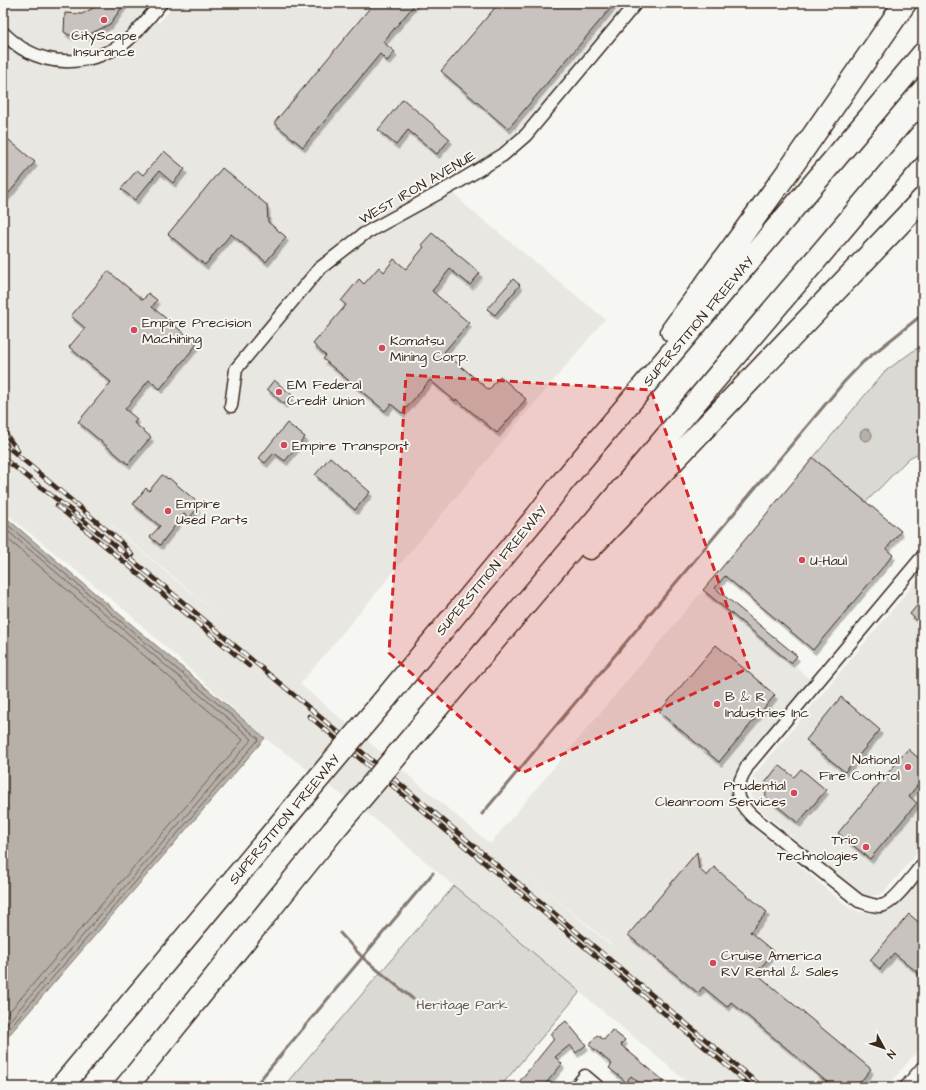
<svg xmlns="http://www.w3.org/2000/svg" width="926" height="1090" viewBox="0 0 926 1090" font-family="'Architects Daughter',sans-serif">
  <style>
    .built { fill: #e8e7e2; fill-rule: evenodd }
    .green { fill: #dad9d3; stroke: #8a8278 }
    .water { fill: #b6b0a9; stroke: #857a71 }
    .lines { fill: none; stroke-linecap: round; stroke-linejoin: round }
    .shore { stroke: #6c6056; stroke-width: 1 }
    .stream { stroke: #857a71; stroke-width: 3 }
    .building { fill: #c8c3be; stroke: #3b2a1e; filter: url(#shadow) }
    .street-casing { stroke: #3b2a1e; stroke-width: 15 }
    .highway-casing { stroke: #3b2a1e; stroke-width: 25 }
    .street { stroke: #f6f6f2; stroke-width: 12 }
    .highway { stroke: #f6f6f2; stroke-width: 22 }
    .rail-casing { stroke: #3b2a1e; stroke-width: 4.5 }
    .rail { stroke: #f6f6f2; stroke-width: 3; stroke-dasharray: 9; stroke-linecap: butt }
    .highway-bridge-casing { stroke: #3b2a1e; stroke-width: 25; stroke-linecap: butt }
    .highway-bridge { stroke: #f6f6f2; stroke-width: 22 }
    .marked { fill: #d62828; fill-opacity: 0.2; stroke: #d62828; stroke-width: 3; stroke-dasharray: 8 5; stroke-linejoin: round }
    .poi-dot { fill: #d1495b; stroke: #f6f6f2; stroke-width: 1.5 }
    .labels { text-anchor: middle; stroke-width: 4; stroke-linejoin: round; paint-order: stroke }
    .poi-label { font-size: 14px; fill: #3b2a1e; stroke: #f6f6f2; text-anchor: start }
    .street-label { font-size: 14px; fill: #3b2a1e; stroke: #f6f6f2 }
    .park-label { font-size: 14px; fill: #63564b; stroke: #f6f6f2 }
  </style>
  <defs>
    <filter id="shadow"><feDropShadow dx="2.5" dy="4.5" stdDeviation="0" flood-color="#0004"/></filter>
  </defs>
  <rect width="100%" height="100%" fill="#f6f6f2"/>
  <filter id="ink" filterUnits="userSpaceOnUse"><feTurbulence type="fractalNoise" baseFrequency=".025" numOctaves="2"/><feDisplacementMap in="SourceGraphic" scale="8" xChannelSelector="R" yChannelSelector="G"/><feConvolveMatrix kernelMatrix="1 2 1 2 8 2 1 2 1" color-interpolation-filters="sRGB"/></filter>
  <g filter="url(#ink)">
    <path class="built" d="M3,3H152L145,12L159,23L176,3H627L535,113L510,139L493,152L448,179L455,194L466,206L605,319L300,684L490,844L703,590L811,680L738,767L734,785L733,796L735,804L742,815L753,827L848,907L860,912L880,913L891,909L901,901L923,874V1044L887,1087H693L485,912L436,907L454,886L384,826L265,738L127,612L3,511ZM111,525H112L216,613L173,578ZM528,876L611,944H609Z
      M923,573V846L885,891L879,895L867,896L857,891L762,812L752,801L751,782L754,775Z"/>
    <path class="green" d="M923,344V451L909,458L866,502L813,458L884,372Z
      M454,886L580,992L500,1087H283Z"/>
    <path class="water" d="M860 435a6 6 0 1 1 12 0a6 6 0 1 1-12 0Z
      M3,515L265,738L3,1042Z"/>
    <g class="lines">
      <path class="shore" d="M3,521L259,739L3,1035
        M3,527L252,739L3,1028
        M3,535L243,740L3,1019"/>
      <path class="stream" d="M482,814L844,382L863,362L923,314
        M340,933L363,958L413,999
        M254,1087L433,873"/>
    </g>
    <path class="building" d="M98,3H125L110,24L86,36L69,35L64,32L65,13L82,14L95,7Z
      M374,3H416L383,42L395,52L387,61L380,54L303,147L274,123Z
      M499,3H615L508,129L441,71Z
      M403,99L450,139L437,154L408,130L396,145L378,130Z
      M3,135L35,162L3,200Z
      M164,151L185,169L173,183L159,171L135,200L121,189L137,170L143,175Z
      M222,168L267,205L268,222L286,237L266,262L231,234L205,265L168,234Z
      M432,233L480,273L470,285L450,269L432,291L469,323L444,352L489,390L500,376L526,399L497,433L456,399L455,401L430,380L402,413L391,404L385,411L323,359L326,356L313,344L346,305L341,301L359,279L364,284L379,267L384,272L394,259L406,269L424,247L421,245Z
      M108,271L143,300L148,293L157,300L152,307L197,344L160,389L149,380L125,409L137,419L134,423L151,437L128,464L78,422L111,382L69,347L85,328L71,316Z
      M513,279L520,285L495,315L487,309Z
      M274,380L292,395L284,404L267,389Z
      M287,423L305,437L285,461L274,453L265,463L259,458Z
      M330,457L370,492L355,510L315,475Z
      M813,458L901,531L886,549L893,555L813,650L725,576L715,588L797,656L791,663L703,590Z
      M162,475L168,479L169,478L196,501L194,504L198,508L189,518L184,514L160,545L150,537L160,526L133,504L146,488L149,491Z
      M923,598V626L910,614Z
      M716,645L775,695L719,762L659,712Z
      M841,697L880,730L845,772L806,740Z
      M908,749L923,762V778L909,796L917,803L870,859L838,833Z
      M779,765L794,777L801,769L826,790L798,823L766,797L765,783Z
      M697,852L699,869L707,876L714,867L767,912L750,932L774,952L756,973L871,1069L856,1087H833L731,1002L727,1007L703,987L698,993L628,935Z
      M909,914L923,926V977L894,953L880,969L870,960Z
      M566,1021L586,1045L576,1053L570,1045L555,1057L562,1064L543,1087H515L554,1039L550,1034Z
      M612,1030L625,1040L621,1045L664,1081L658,1087H644L631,1076L626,1082L609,1068L612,1064L589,1045L597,1035L604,1040Z"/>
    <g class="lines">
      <g class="street-casing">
        <path id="street" d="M3,33C10,39 17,46 25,50C57,68 93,63 123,44C134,36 152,14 161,3
          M231,406L236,369L319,269L364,234L455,184L503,155L526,135L636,3
          M923,556L748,765C735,788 733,798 753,817L859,901C866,903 877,908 884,905C896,901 914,874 923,864
          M576,1087L585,1076L598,1087
          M906,1087L923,1067"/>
      </g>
      <g class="highway-casing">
        <path id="highway" d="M672,331L792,166L905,3
          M590,548L923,199
          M381,704L537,516L562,483L923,54
          M415,734L923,133
          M61,1087L297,804
          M126,1087L333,831"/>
      </g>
      <use href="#street" class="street"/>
      <use href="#highway" class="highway"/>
      <g class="rail-casing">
        <path id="rail" d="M3,430L18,451
          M3,443L120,541L132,555
          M3,458L81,518L165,587L762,1087
          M57,506L249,666
          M309,716L752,1087"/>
      </g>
      <use href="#rail" class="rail"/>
      <g class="highway-bridge-casing">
        <path id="highway-bridge" d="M297,804L381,704
          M333,831L415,734"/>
      </g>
      <use href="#highway-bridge" class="highway-bridge"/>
    </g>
  </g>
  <path class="marked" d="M406,375L651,390L749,668L522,773L389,653Z"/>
  <g class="poi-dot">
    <circle cx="104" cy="20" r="4"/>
    <circle cx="134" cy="330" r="4"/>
    <circle cx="382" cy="348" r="4"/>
    <circle cx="279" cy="392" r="4"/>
    <circle cx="284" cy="445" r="4"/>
    <circle cx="168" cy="511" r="4"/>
    <circle cx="802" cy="560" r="4"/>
    <circle cx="717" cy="704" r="4"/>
    <circle cx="908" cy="767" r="4"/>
    <circle cx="794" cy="793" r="4"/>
    <circle cx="866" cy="847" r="4"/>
    <circle cx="713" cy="963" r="4"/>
  </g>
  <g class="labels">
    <g class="poi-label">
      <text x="104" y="40" text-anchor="middle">CityScape<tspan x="104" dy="16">Insurance</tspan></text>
      <text x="142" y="327">Empire Precision<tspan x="142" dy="16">Machining</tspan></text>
      <text x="390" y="345">Komatsu<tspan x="390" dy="16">Mining Corp.</tspan></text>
      <text x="287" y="389">EM Federal<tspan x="287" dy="16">Credit Union</tspan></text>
      <text x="292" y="450">Empire Transport</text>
      <text x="176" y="508">Empire<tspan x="176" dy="16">Used Parts</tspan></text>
      <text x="810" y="565">U-Haul</text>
      <text x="725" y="701">B &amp; R<tspan x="725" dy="16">Industries Inc</tspan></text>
      <text x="900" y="764" text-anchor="end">National<tspan x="900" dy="16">Fire Control</tspan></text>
      <text x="786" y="790" text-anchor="end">Prudential<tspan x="786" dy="16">Cleanroom Services</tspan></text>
      <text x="858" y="844" text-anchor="end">Trio<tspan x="858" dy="16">Technologies</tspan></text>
      <text x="721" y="960">Cruise America<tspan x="721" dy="16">RV Rental &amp; Sales</tspan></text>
    </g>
    <g class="street-label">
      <text transform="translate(417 187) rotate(-30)" y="5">WEST IRON AVENUE</text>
      <text transform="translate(698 321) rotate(-50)" y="5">SUPERSTITION FREEWAY</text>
      <text transform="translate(491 570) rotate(-50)" y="5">SUPERSTITION FREEWAY</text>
      <text transform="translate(284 819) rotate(-50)" y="5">SUPERSTITION FREEWAY</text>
    </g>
    <g class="park-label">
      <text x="462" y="1009">Heritage Park</text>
    </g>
  </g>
  <rect width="926" height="1090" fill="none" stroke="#f6f6f2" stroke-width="16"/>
  <rect x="8" y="8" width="910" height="1074" fill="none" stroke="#3b2a1e" stroke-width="1.5" filter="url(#ink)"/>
  <g transform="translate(884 1048) rotate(130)" stroke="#f6f6f2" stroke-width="3" paint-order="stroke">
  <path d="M0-3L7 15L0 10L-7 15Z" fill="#3b2a1e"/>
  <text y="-6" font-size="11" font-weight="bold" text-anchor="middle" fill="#3b2a1e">N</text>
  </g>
</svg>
